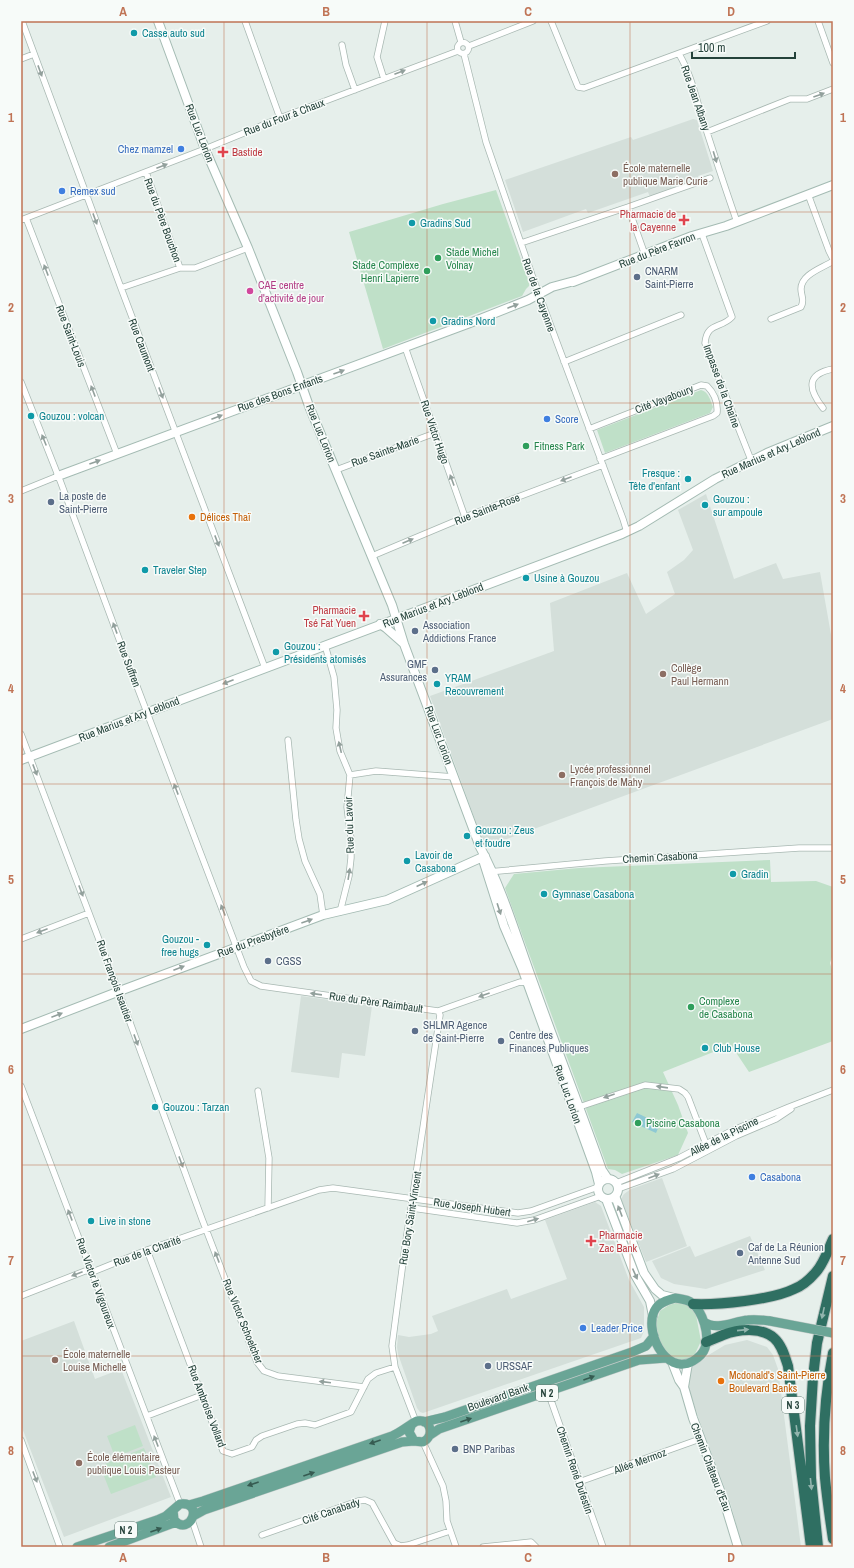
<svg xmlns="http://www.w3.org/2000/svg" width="854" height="1568" viewBox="0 0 854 1568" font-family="'Archivo Narrow',sans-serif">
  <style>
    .built { fill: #d4dfda }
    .green { fill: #bfe0c8 }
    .water { fill: #8ec9d4 }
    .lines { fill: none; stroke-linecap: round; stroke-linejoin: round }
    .street-casing { stroke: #a8b8b2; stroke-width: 7 }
    .secondary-casing { stroke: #a4bbb3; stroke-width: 10 }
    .primary-casing { stroke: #c2cac8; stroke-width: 10 }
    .highway-casing { stroke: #c2cac8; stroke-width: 12 }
    .street { stroke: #fff; stroke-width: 5.5 }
    .secondary { stroke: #fff; stroke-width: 8 }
    .primary { stroke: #6aa596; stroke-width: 9 }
    .highway { stroke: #2f6f62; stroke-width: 10 }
    .primary-bridge-casing { stroke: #c2cac8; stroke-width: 10; stroke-linecap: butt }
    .primary-bridge { stroke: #6aa596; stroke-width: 9 }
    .oneway { fill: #92a09c }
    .oneway2 { fill: #93b5ae }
    .oneway3 { fill: #365b51 }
    .grid { fill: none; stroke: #c07456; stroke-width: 1; stroke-opacity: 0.55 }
    .culture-dot { fill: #0f9aa8; stroke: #f7fbf9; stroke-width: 1.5 }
    .shop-dot { fill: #3f7fe0; stroke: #f7fbf9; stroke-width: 1.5 }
    .health-dot { fill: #e0444e; stroke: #f7fbf9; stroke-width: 1.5 }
    .education-dot { fill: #8d6e63; stroke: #f7fbf9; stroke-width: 1.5 }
    .leisure-dot { fill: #2e9e5b; stroke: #f7fbf9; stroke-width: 1.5 }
    .service-dot { fill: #5c6f8a; stroke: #f7fbf9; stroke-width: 1.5 }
    .hotel-dot { fill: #d1479c; stroke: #f7fbf9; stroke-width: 1.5 }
    .food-dot { fill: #e8710a; stroke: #f7fbf9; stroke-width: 1.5 }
    .labels { text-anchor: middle; stroke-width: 3; stroke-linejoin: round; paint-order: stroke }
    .shield { fill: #f7fbf9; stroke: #637a73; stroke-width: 1 }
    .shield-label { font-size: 10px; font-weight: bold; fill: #24423a }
    .culture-label { font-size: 11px; fill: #0d838f; stroke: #f7fbf9; text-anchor: start }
    .street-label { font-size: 11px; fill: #24423a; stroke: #f7fbf9 }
    .shop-label { font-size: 11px; fill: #366cbe; stroke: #f7fbf9; text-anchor: start }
    .health-label { font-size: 11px; fill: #be3a42; stroke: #f7fbf9; text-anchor: start }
    .education-label { font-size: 11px; fill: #785e54; stroke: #f7fbf9; text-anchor: start }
    .leisure-label { font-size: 11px; fill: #27864d; stroke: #f7fbf9; text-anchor: start }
    .service-label { font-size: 11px; fill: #4e5e75; stroke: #f7fbf9; text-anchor: start }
    .hotel-label { font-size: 11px; fill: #b23c85; stroke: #f7fbf9; text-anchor: start }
    .food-label { font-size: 11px; fill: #c56008; stroke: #f7fbf9; text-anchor: start }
    .neatline { fill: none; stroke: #c07456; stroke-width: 1.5 }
    .grid-label { font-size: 13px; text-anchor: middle; font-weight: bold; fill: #c07456 }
  </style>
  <rect width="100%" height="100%" fill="#e6efeb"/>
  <path class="built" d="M693,119L697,120L713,171L698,176L699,179L650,197L648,192L588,213L586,209L523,232L505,180L631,137L633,140Z
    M706,494L734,579L776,563L783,579L820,572L833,646V719L485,847L430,696L554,651L550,603L627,573L646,614L675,594L667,572L684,560L693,550L678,510Z
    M301,996L372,1006L365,1056L342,1053L339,1078L291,1072Z
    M662,1178L687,1246L646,1262L621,1199L624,1194L631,1189Z
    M595,1202L601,1206L629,1280L644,1307V1331L641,1338L423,1413L420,1412L417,1408L398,1354L397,1347L398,1335L409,1337L431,1334L438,1331L432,1316L507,1289L511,1299L567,1279L545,1220Z
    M750,1236L765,1270L706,1289L674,1284L661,1278L652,1261L690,1246L695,1257Z
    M74,1321L95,1379L121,1369L171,1497L64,1537L21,1425V1341Z
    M747,1340L767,1347L773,1355L778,1369L801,1547H742L731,1505L700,1422L687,1383L688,1369L696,1365L707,1356L725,1345Z"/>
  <path class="green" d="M496,190L530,285L526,289L522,296L383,349L349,232L443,204Z
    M701,390C709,392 710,400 713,407L710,413L605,453L597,430Z
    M770,860L771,882L816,881L833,887V954L830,963L833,973V1041L749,1072L731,1045L663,1072L678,1105L688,1133L678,1155L622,1174L615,1170L608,1169L505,888L514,874L579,868Z
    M676,1303L686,1304L693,1311L696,1315L701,1341L695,1354L687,1359L683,1360L670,1358L659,1342L656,1323L660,1311L669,1305Z
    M135,1425L143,1446L115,1457L107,1436Z
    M144,1448L156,1477L111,1494L100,1466Z"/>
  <path class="water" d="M637,1113L660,1124L656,1133L632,1122Z"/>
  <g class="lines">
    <g class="street-casing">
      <path id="street" d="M22,21L121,288L265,668
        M245,21L280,118
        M455,21L461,42
        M551,21L578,87L584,88L767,21
        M818,21L833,63
        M457.5 48a5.5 5.5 0 1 1 11 0a5.5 5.5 0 1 1-11 0Z
        M342,45L346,65L355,90
        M469,46L533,21
        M464,54L486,142L534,281L623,519L627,532
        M679,54C691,74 696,98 703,120C714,154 725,188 737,222
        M21,59L34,54
        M384,79L377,57L385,21
        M707,132L790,99H807L833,89
        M146,172L180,268
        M808,194L829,251L833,259
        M628,207L710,178
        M26,218L117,454
        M21,220L205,149L280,118L458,51
        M702,234L732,317C721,329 707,322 705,343L751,460
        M521,243L628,207L645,255
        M121,288L180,268H195L248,248
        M771,319L801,307C805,300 801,296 801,289C801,274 823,268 833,261
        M405,347L465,517
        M564,362L681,315
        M21,382L61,483L122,647L244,967L251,981L261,986L438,1011L520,982L530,983
        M823,408C808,389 806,374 833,369
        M589,429L701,385L707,386C714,393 718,403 717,413L713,416L600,459
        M336,470L435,433
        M21,491L58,476
        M372,556L465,517L603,465
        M325,645L334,677L337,710L336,728L340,751L350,775L347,807L351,839V858L349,876L340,912
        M21,734L117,987L202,1219L257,1362L264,1371L278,1376L364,1387
        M288,740L296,820L299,839L305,861L320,894L323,915
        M350,775L376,771L454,777
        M488,872L605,861L799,848H833
        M21,939L89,913
        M21,1086L180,1504
        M258,1091L269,1158L268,1208
        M576,1108L645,1085L679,1089L685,1093L688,1097L706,1144L705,1148
        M616,1183L679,1158L731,1131L789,1107L833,1090
        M618,1189L673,1169L736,1136L776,1119L791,1109
        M412,1208L517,1223L534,1220L601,1196
        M147,1250L223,1451L232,1454L252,1447L256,1440L262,1436L297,1424L305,1423L315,1425L351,1412L368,1379L376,1373L395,1367
        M21,1296L85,1271H95L147,1250L319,1190L333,1188L518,1213L531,1211L598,1187
        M548,1392L603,1547
        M147,1416L202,1395
        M416,1422L395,1367L392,1346L405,1247L440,1015L438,1011
        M21,1440L60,1547
        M423,1442L443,1486L446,1501L447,1521L456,1547
        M579,1482L700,1439
        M192,1520L201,1547
        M262,1535L358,1501L365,1500L372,1503L394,1543L401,1546L408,1545L450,1531
        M483,1547L531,1542L536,1547"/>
    </g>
    <g class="secondary-casing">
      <path id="secondary" d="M158,21L205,149L248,248L297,372L309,406L392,605L404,644L480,847C503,890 517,939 534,985C556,1047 580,1108 602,1170L608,1179
        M573,282L692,236L726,226L833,185
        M58,476L470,323L528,300L552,287L578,280
        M380,624L386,628L403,643
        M21,760L622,534L639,526L715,479L767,453L833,426
        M484,863L504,926L522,968L596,1172L599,1184
        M21,1029L125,989L323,915L387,900L485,856
        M598 1189a10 10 0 1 1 20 0a10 10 0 1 1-20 0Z
        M615,1196L644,1273L655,1289L662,1295L674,1298
        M606,1199L635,1275L650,1301L653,1316
        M672,1362L679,1380L684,1387
        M688,1363L684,1387L693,1418L724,1501L738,1547"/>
    </g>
    <g class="primary-casing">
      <path id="primary" d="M675,1298C681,1299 687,1299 692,1303C703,1312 710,1335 705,1348C703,1354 698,1358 693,1361C665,1377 642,1328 656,1308C660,1302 668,1300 675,1298Z
        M704,1322C717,1331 734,1321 748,1320C755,1319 763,1320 770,1321
        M424,1422L445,1417L632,1352L646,1346L654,1336
        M430,1435L439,1429L639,1360L666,1358
        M189,1505L203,1501L392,1436C400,1433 412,1423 417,1421C431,1418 435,1436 423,1442L414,1441L409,1432L411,1426
        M193,1516L204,1510L402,1442L414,1441
        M77,1547L157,1520L166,1516L180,1504C205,1501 190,1538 174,1520L173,1510
        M109,1547L176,1522"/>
    </g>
    <g class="highway-casing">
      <path id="highway" d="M693,1304C718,1305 772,1300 794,1289C802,1286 810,1279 816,1272C824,1263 828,1250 833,1239
        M706,1342C712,1340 718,1337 723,1335C739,1329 761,1327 774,1338C782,1345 785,1357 788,1366L811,1547
        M833,1353C825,1394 822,1437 825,1478C827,1499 830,1519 833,1539
        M818,1547L811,1478L810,1426L813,1377L817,1343L833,1276"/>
    </g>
    <use href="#street" class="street"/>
    <use href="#secondary" class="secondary"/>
    <use href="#primary" class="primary"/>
    <use href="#highway" class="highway"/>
    <g class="primary-bridge-casing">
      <path id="primary-bridge" d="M770,1321L833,1333"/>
    </g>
    <use href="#primary-bridge" class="primary-bridge"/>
  </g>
  <defs><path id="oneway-solid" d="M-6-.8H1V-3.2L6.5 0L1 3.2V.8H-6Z"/></defs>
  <g class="oneway">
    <use href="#oneway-solid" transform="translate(40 71) rotate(70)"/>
    <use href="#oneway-solid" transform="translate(400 72) rotate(-21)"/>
    <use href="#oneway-solid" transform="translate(819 95) rotate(-20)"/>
    <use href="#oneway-solid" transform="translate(715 157) rotate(73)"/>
    <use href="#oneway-solid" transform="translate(162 166) rotate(-21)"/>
    <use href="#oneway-solid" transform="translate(95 219) rotate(70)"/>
    <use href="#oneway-solid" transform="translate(46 270) rotate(-111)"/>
    <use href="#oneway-solid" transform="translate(513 306) rotate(-21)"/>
    <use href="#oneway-solid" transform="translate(339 372) rotate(-20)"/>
    <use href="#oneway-solid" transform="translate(93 391) rotate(-111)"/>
    <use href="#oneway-solid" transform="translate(161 393) rotate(69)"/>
    <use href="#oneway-solid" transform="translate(217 417) rotate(-21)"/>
    <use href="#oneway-solid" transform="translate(44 440) rotate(-112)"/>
    <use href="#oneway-solid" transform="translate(95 462) rotate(-20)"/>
    <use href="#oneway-solid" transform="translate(566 479) rotate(159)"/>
    <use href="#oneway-solid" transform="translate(452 480) rotate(-110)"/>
    <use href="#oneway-solid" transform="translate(217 541) rotate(69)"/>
    <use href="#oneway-solid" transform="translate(408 541) rotate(-23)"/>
    <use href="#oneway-solid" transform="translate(115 628) rotate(-110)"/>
    <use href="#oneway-solid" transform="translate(228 682) rotate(159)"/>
    <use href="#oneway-solid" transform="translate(340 747) rotate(-103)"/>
    <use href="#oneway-solid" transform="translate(35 770) rotate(69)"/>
    <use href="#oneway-solid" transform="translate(176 789) rotate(-111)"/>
    <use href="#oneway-solid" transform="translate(349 874) rotate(-81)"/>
    <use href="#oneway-solid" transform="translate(422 884) rotate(-25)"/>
    <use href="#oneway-solid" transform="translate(81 891) rotate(69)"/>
    <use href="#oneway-solid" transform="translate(499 909) rotate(72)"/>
    <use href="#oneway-solid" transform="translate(223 910) rotate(-111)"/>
    <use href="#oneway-solid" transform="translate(307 921) rotate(-20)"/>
    <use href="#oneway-solid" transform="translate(42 931) rotate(159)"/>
    <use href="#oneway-solid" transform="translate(179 968) rotate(-21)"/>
    <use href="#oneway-solid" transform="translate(316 994) rotate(-172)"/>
    <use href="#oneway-solid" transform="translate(484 995) rotate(160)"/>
    <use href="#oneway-solid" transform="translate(57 1015) rotate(-21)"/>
    <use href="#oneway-solid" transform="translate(136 1040) rotate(70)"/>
    <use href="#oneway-solid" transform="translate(662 1087) rotate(-172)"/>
    <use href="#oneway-solid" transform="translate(609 1096) rotate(161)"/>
    <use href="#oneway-solid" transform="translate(181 1162) rotate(70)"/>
    <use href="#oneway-solid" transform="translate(654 1176) rotate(-21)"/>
    <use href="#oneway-solid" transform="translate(620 1211) rotate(-111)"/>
    <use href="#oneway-solid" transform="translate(70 1215) rotate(-111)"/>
    <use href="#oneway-solid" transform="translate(533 1220) rotate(-16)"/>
    <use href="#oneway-solid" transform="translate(217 1257) rotate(-111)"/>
    <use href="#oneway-solid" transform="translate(77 1274) rotate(159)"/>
    <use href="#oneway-solid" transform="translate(635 1274) rotate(66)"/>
    <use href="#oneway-solid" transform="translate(325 1382) rotate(-173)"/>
    <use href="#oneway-solid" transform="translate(156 1441) rotate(-111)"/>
    <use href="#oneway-solid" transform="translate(35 1477) rotate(69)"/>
  </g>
  <g class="oneway2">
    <use href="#oneway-solid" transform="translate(823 1313) rotate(102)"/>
    <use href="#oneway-solid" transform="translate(743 1330) rotate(-6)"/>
    <use href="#oneway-solid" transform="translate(797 1431) rotate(82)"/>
    <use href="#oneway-solid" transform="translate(811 1484) rotate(84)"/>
  </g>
  <g class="oneway3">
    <use href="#oneway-solid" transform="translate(589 1378) rotate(-20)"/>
    <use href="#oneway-solid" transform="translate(466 1420) rotate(-19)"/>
    <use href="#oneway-solid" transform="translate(375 1442) rotate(161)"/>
    <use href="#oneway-solid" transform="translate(309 1474) rotate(-19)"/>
    <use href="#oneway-solid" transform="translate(253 1484) rotate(161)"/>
    <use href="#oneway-solid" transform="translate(156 1530) rotate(-20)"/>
  </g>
  <path class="grid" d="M224,21V1547M427,21V1547M630,21V1547M21,212H833M21,403H833M21,594H833M21,784H833M21,974H833M21,1165H833M21,1356H833"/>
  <g class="culture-dot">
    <circle cx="134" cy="33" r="4"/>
    <circle cx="412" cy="223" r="4"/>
    <circle cx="433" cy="321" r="4"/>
    <circle cx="31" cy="416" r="4"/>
    <circle cx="688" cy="479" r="4"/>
    <circle cx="705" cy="505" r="4"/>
    <circle cx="145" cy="570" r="4"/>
    <circle cx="526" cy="578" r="4"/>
    <circle cx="276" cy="652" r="4"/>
    <circle cx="437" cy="684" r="4"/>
    <circle cx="467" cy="836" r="4"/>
    <circle cx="407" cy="861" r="4"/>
    <circle cx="733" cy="874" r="4"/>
    <circle cx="544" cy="894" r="4"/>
    <circle cx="207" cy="945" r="4"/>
    <circle cx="705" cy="1048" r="4"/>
    <circle cx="155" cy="1107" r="4"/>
    <circle cx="91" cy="1221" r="4"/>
  </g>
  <g class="shop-dot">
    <circle cx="181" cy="149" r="4"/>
    <circle cx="62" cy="191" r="4"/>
    <circle cx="547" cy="419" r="4"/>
    <circle cx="752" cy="1177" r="4"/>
    <circle cx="583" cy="1328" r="4"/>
  </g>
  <g class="health-dot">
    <path d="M221 146h4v4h4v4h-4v4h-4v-4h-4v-4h4z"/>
    <path d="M682 214h4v4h4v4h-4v4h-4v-4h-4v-4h4z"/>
    <path d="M362 610h4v4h4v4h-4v4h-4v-4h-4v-4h4z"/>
    <path d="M589 1235h4v4h4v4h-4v4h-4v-4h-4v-4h4z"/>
  </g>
  <g class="education-dot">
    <circle cx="615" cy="174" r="4"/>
    <circle cx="663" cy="674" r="4"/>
    <circle cx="562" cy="775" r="4"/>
    <circle cx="55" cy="1360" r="4"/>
    <circle cx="79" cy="1463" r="4"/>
  </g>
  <g class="leisure-dot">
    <circle cx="438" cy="258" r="4"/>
    <circle cx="427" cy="271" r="4"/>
    <circle cx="526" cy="446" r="4"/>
    <circle cx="691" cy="1007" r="4"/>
    <circle cx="638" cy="1123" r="4"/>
  </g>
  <g class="service-dot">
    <circle cx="637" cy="277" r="4"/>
    <circle cx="51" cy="502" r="4"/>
    <circle cx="415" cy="631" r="4"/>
    <circle cx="435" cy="670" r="4"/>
    <circle cx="268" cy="961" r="4"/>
    <circle cx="415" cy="1031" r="4"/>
    <circle cx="501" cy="1041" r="4"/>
    <circle cx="740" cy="1253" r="4"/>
    <circle cx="488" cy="1366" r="4"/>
    <circle cx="455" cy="1449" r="4"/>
  </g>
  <circle class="hotel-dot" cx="250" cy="291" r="4"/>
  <g class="food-dot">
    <circle cx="192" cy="517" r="4"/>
    <circle cx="721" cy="1381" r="4"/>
  </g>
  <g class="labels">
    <g class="shield">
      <rect x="536" y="1385" width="22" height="16" rx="3"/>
      <rect x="782" y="1397" width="22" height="16" rx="3"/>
      <rect x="115" y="1522" width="22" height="16" rx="3"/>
    </g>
    <g class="shield-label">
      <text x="547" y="1397">N 2</text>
      <text x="793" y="1409">N 3</text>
      <text x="126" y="1534">N 2</text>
    </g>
    <g class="culture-label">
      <text x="142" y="37">Casse auto sud</text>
      <text x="420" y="227">Gradins Sud</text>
      <text x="441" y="325">Gradins Nord</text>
      <text x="39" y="420">Gouzou : volcan</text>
      <text x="680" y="477" text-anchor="end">Fresque :<tspan x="680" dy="13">Tête d'enfant</tspan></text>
      <text x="713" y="503">Gouzou :<tspan x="713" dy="13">sur ampoule</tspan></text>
      <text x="153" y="574">Traveler Step</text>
      <text x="534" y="582">Usine à Gouzou</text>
      <text x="284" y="650">Gouzou :<tspan x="284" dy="13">Présidents atomisés</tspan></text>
      <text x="445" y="682">YRAM<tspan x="445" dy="13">Recouvrement</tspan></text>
      <text x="475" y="834">Gouzou : Zeus<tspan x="475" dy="13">et foudre</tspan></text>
      <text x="415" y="859">Lavoir de<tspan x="415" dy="13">Casabona</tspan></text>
      <text x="741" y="878">Gradin</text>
      <text x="552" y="898">Gymnase Casabona</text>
      <text x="199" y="943" text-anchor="end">Gouzou -<tspan x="199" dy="13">free hugs</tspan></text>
      <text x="713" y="1052">Club House</text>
      <text x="163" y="1111">Gouzou : Tarzan</text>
      <text x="99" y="1225">Live in stone</text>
    </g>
    <g class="street-label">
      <text transform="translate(696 98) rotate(71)" y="4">Rue Jean Albany</text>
      <text transform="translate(284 117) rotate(-21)" y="4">Rue du Four à Chaux</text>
      <text transform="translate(200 133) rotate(69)" y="4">Rue Luc Lorion</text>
      <text transform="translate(163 220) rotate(70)" y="4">Rue du Père Bouchon</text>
      <text transform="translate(657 250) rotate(-21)" y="4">Rue du Père Favron</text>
      <text transform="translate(539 295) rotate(70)" y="4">Rue de la Cayenne</text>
      <text transform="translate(71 336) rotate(69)" y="4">Rue Saint-Louis</text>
      <text transform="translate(142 345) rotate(69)" y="4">Rue Caumont</text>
      <text transform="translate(722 386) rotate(70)" y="4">Impasse de la Chaîne</text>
      <text transform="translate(280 393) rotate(-20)" y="4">Rue des Bons Enfants</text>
      <text transform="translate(664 399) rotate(-21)" y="4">Cité Vayaboury</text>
      <text transform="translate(435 432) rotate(71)" y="4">Rue Victor Hugo</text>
      <text transform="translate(321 433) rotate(68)" y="4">Rue Luc Lorion</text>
      <text transform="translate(385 451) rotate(-20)" y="4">Rue Sainte-Marie</text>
      <text transform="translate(771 453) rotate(-24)" y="4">Rue Marius et Ary Leblond</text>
      <text transform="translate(487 509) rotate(-21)" y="4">Rue Sainte-Rose</text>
      <text transform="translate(433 605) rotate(-21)" y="4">Rue Marius et Ary Leblond</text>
      <text transform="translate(129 664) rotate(69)" y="4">Rue Suffren</text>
      <text transform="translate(129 719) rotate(-21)" y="4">Rue Marius et Ary Leblond</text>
      <text transform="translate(439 735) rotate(70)" y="4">Rue Luc Lorion</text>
      <text transform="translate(349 825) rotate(-92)" y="4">Rue du Lavoir</text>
      <text transform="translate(660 857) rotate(-3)" y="4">Chemin Casabona</text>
      <text transform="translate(253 941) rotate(-20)" y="4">Rue du Presbytère</text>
      <text transform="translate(115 981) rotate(70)" y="4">Rue François Isautier</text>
      <text transform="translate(376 1002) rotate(8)" y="4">Rue du Père Raimbault</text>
      <text transform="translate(568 1094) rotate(70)" y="4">Rue Luc Lorion</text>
      <text transform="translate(724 1136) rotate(-26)" y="4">Allée de la Piscine</text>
      <text transform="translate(472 1207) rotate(8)" y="4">Rue Joseph Hubert</text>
      <text transform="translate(410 1218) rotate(-81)" y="4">Rue Bory Saint-Vincent</text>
      <text transform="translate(147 1251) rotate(-20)" y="4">Rue de la Charité</text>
      <text transform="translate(96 1283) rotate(70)" y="4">Rue Victor le Vigoureux</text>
      <text transform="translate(243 1321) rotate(68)" y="4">Rue Victor Schoelcher</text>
      <text transform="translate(498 1397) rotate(-19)" y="4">Boulevard Bank</text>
      <text transform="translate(207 1406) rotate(69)" y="4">Rue Ambroise Vollard</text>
      <text transform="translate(640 1461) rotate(-20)" y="4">Allée Mermoz</text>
      <text transform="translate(711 1467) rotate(69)" y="4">Chemin Château d'Eau</text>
      <text transform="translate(575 1470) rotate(71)" y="4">Chemin René Dufestin</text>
      <text transform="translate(331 1511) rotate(-19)" y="4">Cité Canabady</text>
    </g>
    <g class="shop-label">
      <text x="173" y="153" text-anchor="end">Chez mamzel</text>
      <text x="70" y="195">Remex sud</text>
      <text x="555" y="423">Score</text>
      <text x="760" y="1181">Casabona</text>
      <text x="591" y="1332">Leader Price</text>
    </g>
    <g class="health-label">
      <text x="232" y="156">Bastide</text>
      <text x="676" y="218" text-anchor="end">Pharmacie de<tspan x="676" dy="13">la Cayenne</tspan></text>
      <text x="356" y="614" text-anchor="end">Pharmacie<tspan x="356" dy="13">Tsé Fat Yuen</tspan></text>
      <text x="599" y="1239">Pharmacie<tspan x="599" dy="13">Zac Bank</tspan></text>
    </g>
    <g class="education-label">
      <text x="623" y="172">École maternelle<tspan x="623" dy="13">publique Marie Curie</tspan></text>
      <text x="671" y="672">Collège<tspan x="671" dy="13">Paul Hermann</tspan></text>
      <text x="570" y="773">Lycée professionnel<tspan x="570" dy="13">François de Mahy</tspan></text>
      <text x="63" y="1358">École maternelle<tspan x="63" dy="13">Louise Michelle</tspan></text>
      <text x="87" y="1461">École élémentaire<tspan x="87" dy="13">publique Louis Pasteur</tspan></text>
    </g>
    <g class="leisure-label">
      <text x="446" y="256">Stade Michel<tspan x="446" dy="13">Volnay</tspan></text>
      <text x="419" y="269" text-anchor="end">Stade Complexe<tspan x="419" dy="13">Henri Lapierre</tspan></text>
      <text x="534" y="450">Fitness Park</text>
      <text x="699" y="1005">Complexe<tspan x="699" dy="13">de Casabona</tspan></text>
      <text x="646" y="1127">Piscine Casabona</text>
    </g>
    <g class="service-label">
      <text x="645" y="275">CNARM<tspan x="645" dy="13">Saint-Pierre</tspan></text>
      <text x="59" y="500">La poste de<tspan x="59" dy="13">Saint-Pierre</tspan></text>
      <text x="423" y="629">Association<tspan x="423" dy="13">Addictions France</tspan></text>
      <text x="427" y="668" text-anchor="end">GMF<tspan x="427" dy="13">Assurances</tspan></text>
      <text x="276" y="965">CGSS</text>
      <text x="423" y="1029">SHLMR Agence<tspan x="423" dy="13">de Saint-Pierre</tspan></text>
      <text x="509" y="1039">Centre des<tspan x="509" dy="13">Finances Publiques</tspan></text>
      <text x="748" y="1251">Caf de La Réunion<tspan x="748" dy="13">Antenne Sud</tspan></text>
      <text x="496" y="1370">URSSAF</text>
      <text x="463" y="1453">BNP Paribas</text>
    </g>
    <g class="hotel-label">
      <text x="258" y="289">CAE centre<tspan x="258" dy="13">d'activité de jour</tspan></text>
    </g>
    <g class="food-label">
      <text x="200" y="521">Délices Thaï</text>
      <text x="729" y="1379">Mcdonald's Saint-Pierre<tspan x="729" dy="13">Boulevard Banks</tspan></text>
    </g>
  </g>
  <rect width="854" height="1568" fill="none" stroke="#f7fbf9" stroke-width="44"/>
  <path d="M692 52v6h103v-6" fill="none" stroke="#24423a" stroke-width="2"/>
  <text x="698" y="52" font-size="12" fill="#24423a" stroke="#f7fbf9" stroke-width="3" paint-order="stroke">100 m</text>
  <rect x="22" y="22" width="810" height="1524" class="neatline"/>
  <g class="grid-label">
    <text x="123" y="16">A</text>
    <text x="326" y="16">B</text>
    <text x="528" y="16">C</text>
    <text x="731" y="16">D</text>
    <text x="11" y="122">1</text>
    <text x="843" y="122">1</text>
    <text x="11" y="312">2</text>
    <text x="843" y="312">2</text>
    <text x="11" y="503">3</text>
    <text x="843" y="503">3</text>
    <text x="11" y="693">4</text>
    <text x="843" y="693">4</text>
    <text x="11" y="884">5</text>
    <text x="843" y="884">5</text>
    <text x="11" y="1074">6</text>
    <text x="843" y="1074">6</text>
    <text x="11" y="1265">7</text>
    <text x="843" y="1265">7</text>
    <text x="11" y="1455">8</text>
    <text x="843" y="1455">8</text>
    <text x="123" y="1562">A</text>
    <text x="326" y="1562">B</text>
    <text x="528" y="1562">C</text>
    <text x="731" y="1562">D</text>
  </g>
</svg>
